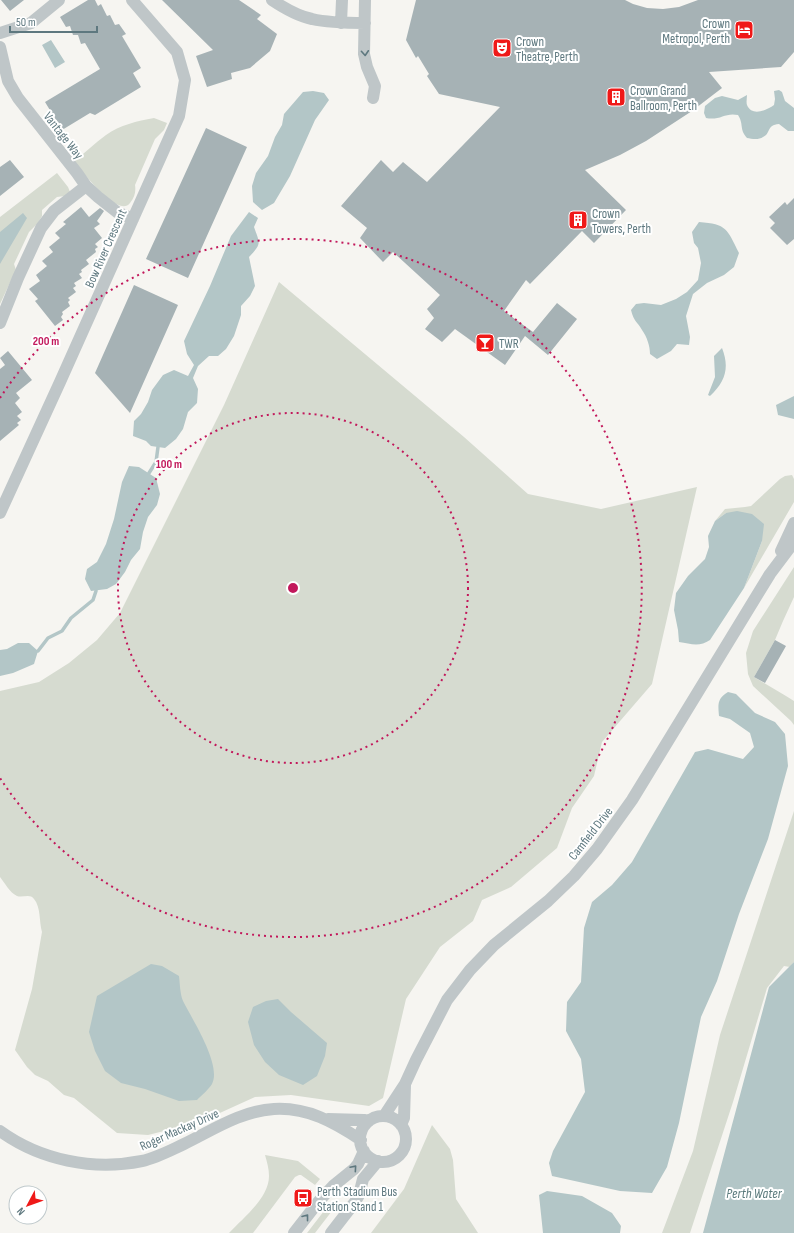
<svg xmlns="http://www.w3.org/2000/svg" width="794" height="1233" viewBox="0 0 794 1233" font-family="'Sofia Sans Condensed',sans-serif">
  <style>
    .green { fill: #d6dbd0 }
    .water { fill: #b3c6c7 }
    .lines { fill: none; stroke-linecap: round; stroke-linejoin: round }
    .stream { stroke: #b3c6c7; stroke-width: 3.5 }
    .building { fill: #a6b2b5 }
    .street { stroke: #bfc6c8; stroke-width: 12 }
    .oneway { stroke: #5e787f }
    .ring { fill: none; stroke: #c2185b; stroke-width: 2; stroke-dasharray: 2 4 }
    .labels { text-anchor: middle; stroke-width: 4; stroke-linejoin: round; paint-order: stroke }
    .poi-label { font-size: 13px; fill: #5e787f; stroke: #fff; text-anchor: start }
    .street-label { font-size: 13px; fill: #5e787f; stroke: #fff }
    .water-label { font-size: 14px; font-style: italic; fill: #59797b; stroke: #fff }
    .centre { fill: #c2185b; stroke: #fff; stroke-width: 2 }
    .ring-label { font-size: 12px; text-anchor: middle; font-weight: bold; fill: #c2185b; stroke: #fff; stroke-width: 4; stroke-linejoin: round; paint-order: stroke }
  </style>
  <rect width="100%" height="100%" fill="#f6f5f1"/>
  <path class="green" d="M154,118L167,123L164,130L155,139L135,185C136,191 135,197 130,203C118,219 81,170 74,161C85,153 95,143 106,135C120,125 137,121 154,118Z
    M57,173L68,187L70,192L65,196L57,197L42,210V216L38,223L29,232L14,264L16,270L0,304V217Z
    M279,282L464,437L528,494L601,509L697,487L652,684L602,742L594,776L572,808L557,848L511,887L482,900L473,921L440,947L406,999L383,1098L369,1106L291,1095L255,1097L200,1122L148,1135L117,1133L74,1098L64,1095L48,1081L35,1075L27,1067L15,1050L32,989L42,932C39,922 41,907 34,899C30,893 23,898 17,896C9,892 5,883 0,877V691L39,682L69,663L97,640L120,613L224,405Z
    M792,475L794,479V502L744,588L762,541L726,513L715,521L725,509L745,507L751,506L780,479L785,476Z
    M794,567V597L783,621L775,640L754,677L786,696L794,701V725L791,721L753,686L748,674L746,653L753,631Z
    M794,811V962L790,967L784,966L767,988L733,1102L690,1233H662L693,1151L720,1035Z
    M432,1125L450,1149L453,1160L456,1199L478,1233H371L404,1189Z
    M265,1155L298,1161L320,1179L315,1185L301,1175H299L295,1177L253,1233H229C243,1218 269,1198 269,1176C269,1169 267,1162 265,1155Z
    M335,1201L336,1203L335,1207L315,1233H307L331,1202Z"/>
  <path class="water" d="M51,40L65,62L55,68L42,45Z
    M779,90L782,92L785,101L794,108V131H788L779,124C766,125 771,134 763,137C759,140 752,139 747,138C739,129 744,124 738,115C725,112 720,121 706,118L704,113L705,106L715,98L722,96L738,100L747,95C747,98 746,102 747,105C752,117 767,110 774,105L775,99L774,91Z
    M313,91L324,93L329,100L315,120L290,176L274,203L262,210L253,202L252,186L256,173L268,156L275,137L282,125L284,114L303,92Z
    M249,212L258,218L254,227C260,244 262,243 249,257L255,286L250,296L241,306V315L234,336L226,349L218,356H209L198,366L193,378L198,389L197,403L188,412L183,429L176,439L165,448L151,446L146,441L133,436L134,421L141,414L148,402L152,390L163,375L174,370L188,376L194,365L187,354L184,341L210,286L231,236Z
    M23,213L27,218L0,264V232Z
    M699,222C727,224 727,229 739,253L734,267L724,275L707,283L693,294L686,316L690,337L689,345L677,344L671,351L657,359L650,354C650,346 647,337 642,330C637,321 634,322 631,310L636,304L644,303L661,305L676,299L687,292L698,280L701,263L698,248L694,243L692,232Z
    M722,348C730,368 725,382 710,396L708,395L715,377L714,356Z
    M794,396V419L778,415L776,405Z
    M129,466L139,467L156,478L160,494L157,505L148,517L143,532L140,549L131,560L125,572L116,584L107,589L91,591L85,579L87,569L97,562L106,544L114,519L122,482Z
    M737,511L752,514L764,524L762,541L744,588L710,640C700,647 691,644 679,642L678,630L674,610L676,593L688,576L705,559L709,547L708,536L715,521L726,513Z
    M18,643H29L38,651L34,664L13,673L0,676V650L7,649Z
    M728,692L736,694L755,713L775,722L785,734L788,766L768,839L739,914L717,981L701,1017L679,1123L667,1167L652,1193L620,1191L552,1176L549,1163L553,1151L585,1092L581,1059L566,1031L567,1002L581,982L584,928L592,902L612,885L632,862L695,752L708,749L743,759L754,747L750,733L730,719L719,716C718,704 717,699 728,692Z
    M794,962V1233H703L769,987Z
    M151,964L162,966L179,976C180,984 180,994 183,1001C192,1019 222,1065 212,1084C209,1089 201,1096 197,1100L179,1101L145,1089L121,1083L105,1071L95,1051L89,1032L97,996Z
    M278,999L291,1012L327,1043L325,1056L317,1076L303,1085L279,1075L265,1062L254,1045L248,1022L253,1007L266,1001Z
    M547,1191L582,1196L612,1213L621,1226L620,1233H543L539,1195Z"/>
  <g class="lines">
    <path class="stream" d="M149,473L156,462L158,447
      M38,651L48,638L62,631L71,618L93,600L96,591"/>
  </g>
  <path class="building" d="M1,0H24L10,11Z
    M88,0H95L98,6L101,4L107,16L110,15L115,25L119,24L126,34L122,36L141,68L133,73L141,87L95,115L90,113L62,130L45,102L100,69L85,43L81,44L78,35H73L70,26L66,27L60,17Z
    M162,0H239L261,15L257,19L277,34L270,51L250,68L231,73L232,79L207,87L196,56L213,50Z
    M416,0H625L633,4L647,8L663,9L679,7L698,0H794V52L781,67L709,72L722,88L692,111L646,141L620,155L585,170L626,210L594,243L582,231L530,284L526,280L504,311L533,332L557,303L577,319L548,355L525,336L505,365L455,329L442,342L425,329L434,318L427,309L440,295L393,252L383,262L360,238L367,228L341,206L381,160L393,172L403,162L427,182L500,107L439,94L427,76L429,74L418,56L416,58L406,40Z
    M206,128L247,147L188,278L146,259Z
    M10,160L24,177L0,196V167Z
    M794,198V239L787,245L770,228L775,223L769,217L785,202L787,205Z
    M81,207L89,217L100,208L104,211L97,221L100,224L94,228L102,238L95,244L98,247L95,249L96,252L86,260L89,264L81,270L82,272L79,274L82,278L74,283L76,286L73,288L76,292L68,298L70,300L68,302L70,306L62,312L63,314L61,317L63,320L55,326L35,301L38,299L29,289L40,281L36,275L47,266L42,261L53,252L49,247L60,238L55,233L66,224L63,222Z
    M134,285L178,305L130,413L95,373Z
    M8,351L32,380L16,393L20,398L15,403L22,412L17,416L21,420L17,423L19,425L0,441V369L5,365L0,358Z
    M775,640L786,646L765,683L754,677Z"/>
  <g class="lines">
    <path class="street" d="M272,0C284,8 297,16 312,19C329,23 348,23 365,23
      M365,0L364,54L367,67L375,86L373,98
      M341,23L342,0
      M0,33L31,23L59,0
      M0,47L8,81L18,98L77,173L86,186L98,197L117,212L133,219
      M0,323L18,278L41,228L54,211L86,186
      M0,513L60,382L179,116L185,80L177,52L132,0
      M781,551L794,523
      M384,1116L405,1084L416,1060L447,1000L470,970L494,945L548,901L574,876L597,849L632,800L770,574L794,542
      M360 1139a23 23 0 1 1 46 0a23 23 0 1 1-46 0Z
      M328,1119L364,1120L369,1121
      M401,1125L404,1118L405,1085
      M0,1131C40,1160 93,1171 142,1161C156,1158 171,1150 184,1144C213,1130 241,1111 274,1109C307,1107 334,1122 361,1140
      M294,1233L319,1201L333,1186L354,1169L358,1164L364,1151
      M331,1233L355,1202L359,1195L363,1179L378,1161"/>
  </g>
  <defs><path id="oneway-chevron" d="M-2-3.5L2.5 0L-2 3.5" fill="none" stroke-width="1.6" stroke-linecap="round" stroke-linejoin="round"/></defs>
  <g class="oneway">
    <use href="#oneway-chevron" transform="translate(365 53) rotate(86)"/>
    <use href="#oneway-chevron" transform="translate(354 1168) rotate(-49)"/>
    <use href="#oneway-chevron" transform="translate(306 1217) rotate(-52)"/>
  </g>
  <g class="ring">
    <circle cx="293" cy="588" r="175"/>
    <path d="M0 398A349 349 0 1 1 0 778"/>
  </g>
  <defs>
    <g id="hotel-square" transform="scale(1)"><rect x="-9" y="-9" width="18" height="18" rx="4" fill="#ef1918" stroke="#fff"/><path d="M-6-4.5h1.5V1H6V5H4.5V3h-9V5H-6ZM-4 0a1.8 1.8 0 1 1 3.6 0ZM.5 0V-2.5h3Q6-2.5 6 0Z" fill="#fff"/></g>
    <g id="theatre-square" transform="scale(1)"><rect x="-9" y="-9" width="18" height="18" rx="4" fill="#ef1918" stroke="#fff"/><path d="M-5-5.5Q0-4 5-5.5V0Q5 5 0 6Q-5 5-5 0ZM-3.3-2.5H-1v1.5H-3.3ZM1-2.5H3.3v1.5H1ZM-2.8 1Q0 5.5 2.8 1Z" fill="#fff"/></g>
    <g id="building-square" transform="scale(1)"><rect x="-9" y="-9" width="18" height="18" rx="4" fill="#ef1918" stroke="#fff"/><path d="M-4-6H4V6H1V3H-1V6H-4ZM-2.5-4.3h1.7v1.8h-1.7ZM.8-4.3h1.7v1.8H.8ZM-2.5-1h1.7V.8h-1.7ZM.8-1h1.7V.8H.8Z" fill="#fff"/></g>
    <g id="bar-square" transform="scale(1)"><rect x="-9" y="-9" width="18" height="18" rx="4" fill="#ef1918" stroke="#fff"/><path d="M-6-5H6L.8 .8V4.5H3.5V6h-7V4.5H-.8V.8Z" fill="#fff"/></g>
    <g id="bus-square" transform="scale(1)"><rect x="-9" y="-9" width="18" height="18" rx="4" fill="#ef1918" stroke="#fff"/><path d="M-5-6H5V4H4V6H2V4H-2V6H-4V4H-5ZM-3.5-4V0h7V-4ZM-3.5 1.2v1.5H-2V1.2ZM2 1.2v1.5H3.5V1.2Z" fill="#fff"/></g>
  </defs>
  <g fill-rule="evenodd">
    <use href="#hotel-square" x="744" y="30"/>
    <use href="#theatre-square" x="502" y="48"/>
    <use href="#building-square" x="616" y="97"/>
    <use href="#building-square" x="578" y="220"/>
    <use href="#bar-square" x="485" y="343"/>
    <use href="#bus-square" x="303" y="1198"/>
  </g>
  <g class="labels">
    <g class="poi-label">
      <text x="730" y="28" text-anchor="end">Crown<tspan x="730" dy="15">Metropol, Perth</tspan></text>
      <text x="516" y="46">Crown<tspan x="516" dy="15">Theatre, Perth</tspan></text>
      <text x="630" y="95">Crown Grand<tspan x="630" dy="15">Ballroom, Perth</tspan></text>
      <text x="592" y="218">Crown<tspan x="592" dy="15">Towers, Perth</tspan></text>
      <text x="499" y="348">TWR</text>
      <text x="317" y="1196">Perth Stadium Bus<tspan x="317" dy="15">Station Stand 1</tspan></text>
    </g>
    <g class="street-label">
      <text transform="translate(64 135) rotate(52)" y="5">Vantage Way</text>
      <text transform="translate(105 248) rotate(-66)" y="5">Bow River Crescent</text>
      <text transform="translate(590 833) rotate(-52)" y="5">Camfield Drive</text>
      <text transform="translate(179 1129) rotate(-24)" y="5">Roger Mackay Drive</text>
    </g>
    <g class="water-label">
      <text x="754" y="1198">Perth Water</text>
    </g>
  </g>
  <circle cx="293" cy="588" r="6" class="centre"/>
  <g class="ring-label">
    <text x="46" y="345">200 m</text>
    <text x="169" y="468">100 m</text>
  </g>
  <g transform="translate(28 1205) rotate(229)"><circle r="19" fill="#ffffff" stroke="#bfc9cc"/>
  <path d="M0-3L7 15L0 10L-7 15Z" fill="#ef1918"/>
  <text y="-6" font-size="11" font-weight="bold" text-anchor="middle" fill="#5e787f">N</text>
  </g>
  <path d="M10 26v6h87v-6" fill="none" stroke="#5e787f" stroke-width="2"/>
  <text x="16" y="26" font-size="12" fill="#5e787f" stroke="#ffffff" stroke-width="3" paint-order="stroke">50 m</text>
</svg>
